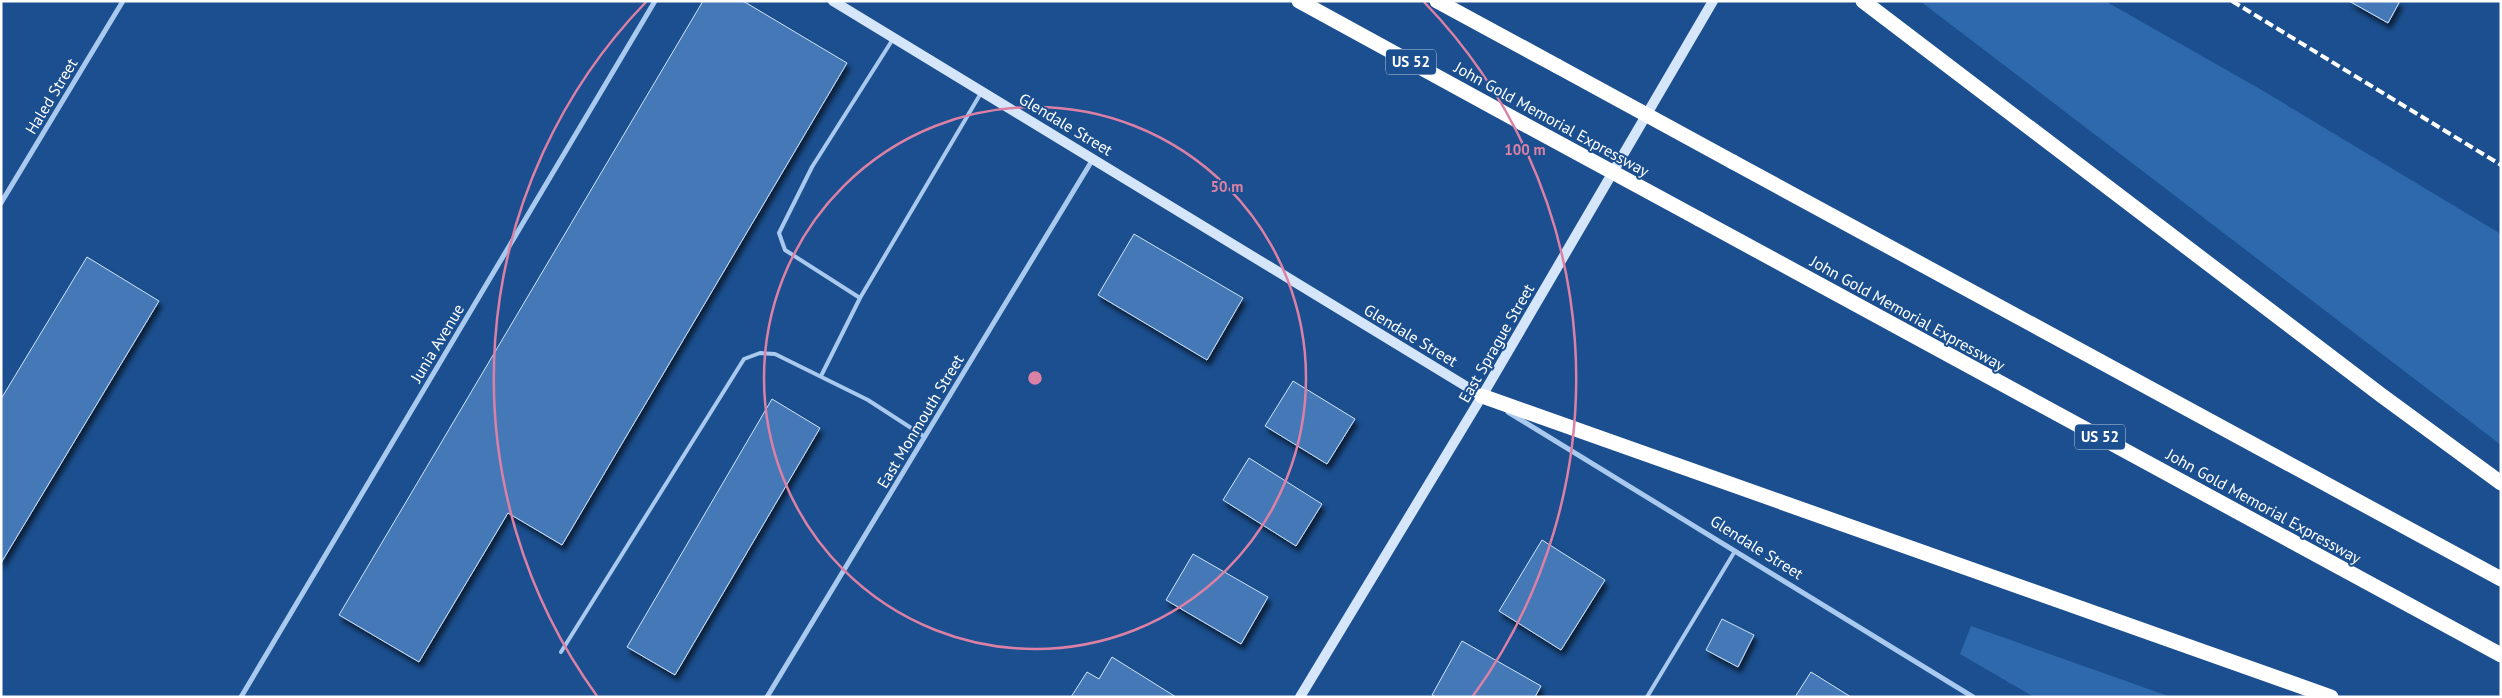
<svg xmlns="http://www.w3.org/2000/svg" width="2502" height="698" viewBox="0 0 2502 698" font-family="'PT Sans',sans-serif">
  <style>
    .green { fill: #2e69ad }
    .building { fill: #4478b7; stroke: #cfe3fa; filter: url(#shadow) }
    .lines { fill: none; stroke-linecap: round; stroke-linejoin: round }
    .lane { stroke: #a9c9ee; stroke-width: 4 }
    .street { stroke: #a9c9ee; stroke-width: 5 }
    .secondary { stroke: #d6e6fa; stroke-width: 10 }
    .highway { stroke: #fff; stroke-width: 15 }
    .rail { stroke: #fff; stroke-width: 4; stroke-dasharray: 9 4; stroke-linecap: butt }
    .highway-bridge { stroke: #fff; stroke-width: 15 }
    .ring { fill: none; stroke: #dd80a5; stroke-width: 2.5 }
    .labels { text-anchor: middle; stroke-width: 4; stroke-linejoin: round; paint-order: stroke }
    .shield { fill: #1b4f8f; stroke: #bbcadd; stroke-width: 1 }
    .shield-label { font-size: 15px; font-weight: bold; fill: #fff }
    .street-label { font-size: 16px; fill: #fff; stroke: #1b4f8f }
    .centre { fill: #dd80a5; stroke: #1b4f8f; stroke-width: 2.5 }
    .ring-label { font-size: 15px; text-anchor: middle; font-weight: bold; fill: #dd80a5; stroke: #1b4f8f; stroke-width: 4; stroke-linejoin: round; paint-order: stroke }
  </style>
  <defs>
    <filter id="shadow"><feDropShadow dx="3" dy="5.5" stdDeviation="2.5" flood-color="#0009"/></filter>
  </defs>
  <rect width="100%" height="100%" fill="#1b4f8f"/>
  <path class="green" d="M1920,1H2105L2260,89L2501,234V445Z
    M1971,626L2171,697H2034L1960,654Z"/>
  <path class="building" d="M703,1H743L847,63L562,545L508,513L419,662L339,615Z
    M2349,1H2400L2388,23Z
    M1134,234L1243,298L1207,360L1098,295Z
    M87,257L159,301L1,563V399Z
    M1293,381L1355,419L1327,464L1265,426Z
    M772,399L820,428L675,675L627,647Z
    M1249,458L1322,504L1296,546L1223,500Z
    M1542,540L1605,580L1561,650L1499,611Z
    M1193,554L1268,597L1241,644L1166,600Z
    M1722,619L1754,635L1738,667L1706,650Z
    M1462,641L1541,686L1535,697H1436L1432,695Z
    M1112,657L1176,697H1071L1087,672L1099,679Z
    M1811,672L1851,697H1795Z"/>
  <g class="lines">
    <path class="lane" d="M860,298L785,250L779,233L812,167L893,39
      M821,376L860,298L981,93
      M561,652L744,359L760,353L775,354L868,400L925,437
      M1647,697L1735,551"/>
    <path class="street" d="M1,203L123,1
      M1508,412L1973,697
      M241,697L655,1
      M767,697L1093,159"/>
    <path class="secondary" d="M833,1L1482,396
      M1300,697L1482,396L1713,1"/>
    <path class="highway" d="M1299,1L1522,123
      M1437,1L1557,66
      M1863,1L2381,395L2501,483
      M1733,162L2501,579
      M1699,219L2501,655
      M1482,396L2331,697"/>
    <path class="rail" d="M2232,1L2501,165"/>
    <path class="highway-bridge" d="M1557,66L1733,162
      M1522,123L1699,219"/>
  </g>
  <g class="ring">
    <circle cx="1035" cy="378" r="271"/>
    <path d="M597 696A541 541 0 0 1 646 2M1424 2A541 541 0 0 1 1473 696"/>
  </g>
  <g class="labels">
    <g class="shield">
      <rect x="1386" y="49.5" width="50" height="25" rx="4"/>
      <rect x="2075" y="424.5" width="50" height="25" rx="4"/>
    </g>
    <g class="shield-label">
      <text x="1411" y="67">US 52</text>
      <text x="2100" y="442">US 52</text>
    </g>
    <g class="street-label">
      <text transform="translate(51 96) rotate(-59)" y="6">Haled Street</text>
      <text transform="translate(1552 119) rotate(29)" y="6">John Gold Memorial Expressway</text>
      <text transform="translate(1066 124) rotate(31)" y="6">Glendale Street</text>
      <text transform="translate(1908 313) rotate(29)" y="6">John Gold Memorial Expressway</text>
      <text transform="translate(1411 335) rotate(31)" y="6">Glendale Street</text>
      <text transform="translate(437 343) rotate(-59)" y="6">Junia Avenue</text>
      <text transform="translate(1496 343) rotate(-60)" y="6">East Sprague Street</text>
      <text transform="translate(920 421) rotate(-59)" y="6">East Monmouth Street</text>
      <text transform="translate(2264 506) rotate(29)" y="6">John Gold Memorial Expressway</text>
      <text transform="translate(1757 547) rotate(32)" y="6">Glendale Street</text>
    </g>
  </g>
  <circle cx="1035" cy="378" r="8" class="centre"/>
  <g class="ring-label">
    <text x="1525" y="155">100 m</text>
    <text x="1227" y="192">50 m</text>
  </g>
  <rect width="2502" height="698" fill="none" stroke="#ffffff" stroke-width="5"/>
</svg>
